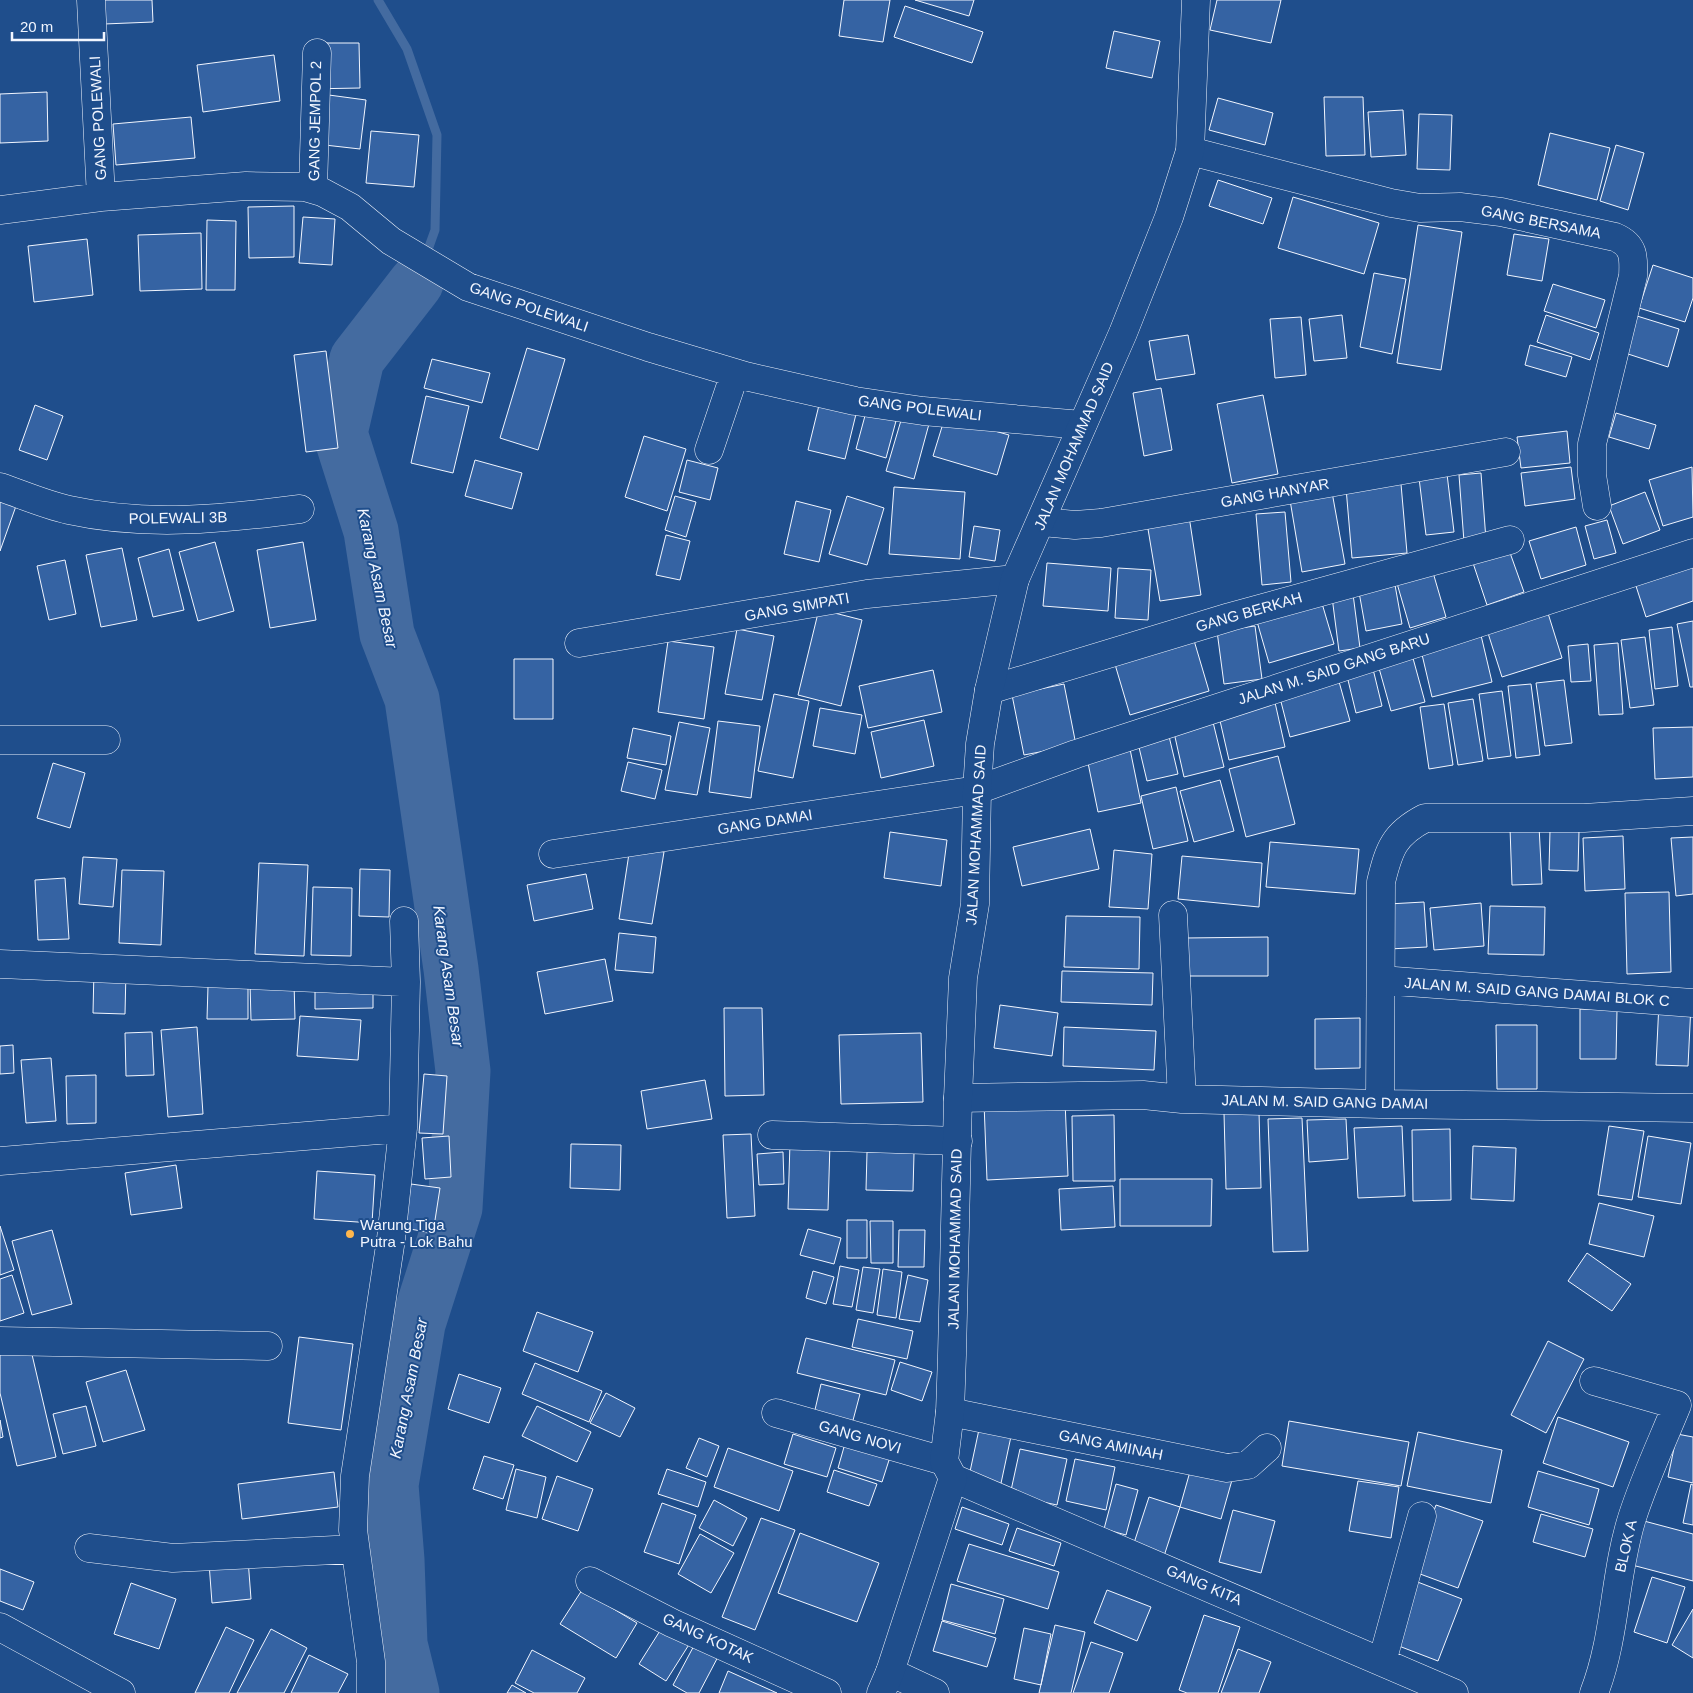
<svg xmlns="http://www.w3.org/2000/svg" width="1693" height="1693" viewBox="0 0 1693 1693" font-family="Helvetica,sans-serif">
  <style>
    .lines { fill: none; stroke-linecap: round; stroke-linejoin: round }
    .stream { stroke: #446ba0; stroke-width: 9 }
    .river { stroke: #446ba0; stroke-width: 55 }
    .building { fill: #3563a3; stroke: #f2f6ff }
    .street-casing { stroke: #f2f6ff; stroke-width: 29 }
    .secondary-casing { stroke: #f2f6ff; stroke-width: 29 }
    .street { stroke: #1f4e8c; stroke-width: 28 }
    .secondary { stroke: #1f4e8c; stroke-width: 28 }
    .poi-dot { fill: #ffb74d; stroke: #1f4e8c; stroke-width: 2 }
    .labels { text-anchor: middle; stroke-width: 4; stroke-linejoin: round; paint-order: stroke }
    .street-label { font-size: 15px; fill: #f2f6ff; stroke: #1f4e8c }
    .poi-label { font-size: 15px; fill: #f2f6ff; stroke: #1f4e8c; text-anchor: start }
    .water-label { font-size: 16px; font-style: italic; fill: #f2f6ff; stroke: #1f4e8c }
  </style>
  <rect width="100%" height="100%" fill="#1f4e8c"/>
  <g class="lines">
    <path class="stream" d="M378,0L407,49L437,135L435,230L416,283"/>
    <path class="river" d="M412,1693L400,1644L397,1560L391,1485L418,1324L455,1208L463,1071L451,969L412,699L387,634L371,531L340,433L357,359L416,283"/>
  </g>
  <path class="building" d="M104,0H152L153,22L104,24Z
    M844,0H890L883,42L839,36Z
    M915,0H974L969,16Z
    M1217,0H1281L1271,43L1210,30Z
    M905,6L983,32L972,63L894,37Z
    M1114,31L1160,41L1152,78L1106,68Z
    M307,43H359L360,88L307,89Z
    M274,55L280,101L203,112L197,65Z
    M47,92L48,141L0,143V94Z
    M314,93L366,100L360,149L307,143Z
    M1324,97H1363L1365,155L1326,156Z
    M1218,98L1273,113L1265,145L1209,130Z
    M1403,110L1406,155L1371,157L1368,112Z
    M1419,114L1452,115L1450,170L1417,169Z
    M191,117L195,158L116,165L113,124Z
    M371,131L419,135L414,187L366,183Z
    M1550,133L1610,148L1597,200L1538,185Z
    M1616,145L1644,153L1628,210L1600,201Z
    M1218,180L1272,198L1263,224L1209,206Z
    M1293,197L1379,223L1364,274L1278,248Z
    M294,206V257L249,258L248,207Z
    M303,217L335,219L332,265L299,263Z
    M207,220L236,221L235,290H206Z
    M1418,225L1462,232L1441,370L1397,363Z
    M201,233L202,289L140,291L138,235Z
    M1514,234L1549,239L1542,281L1507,275Z
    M87,239L93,295L34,302L28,246Z
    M1653,265L1693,278V298L1685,322L1639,308Z
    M1374,273L1406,279L1392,354L1360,347Z
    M1553,284L1605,300L1596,328L1544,311Z
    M1342,315L1347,358L1314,361L1309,319Z
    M1546,315L1599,333L1590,360L1537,342Z
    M1637,316L1679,329L1668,367L1625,353Z
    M1301,317L1306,375L1275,378L1270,319Z
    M1188,335L1195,374L1156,380L1149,341Z
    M1530,345L1572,357L1566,377L1525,365Z
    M527,348L565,359L538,450L500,438Z
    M326,351L338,448L306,452L294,355Z
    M432,359L490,373L482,403L424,388Z
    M1161,388L1172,450L1144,456L1133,393Z
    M1263,395L1278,474L1232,483L1217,404Z
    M426,396L469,406L453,473L411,463Z
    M820,401L857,410L845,459L808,450Z
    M35,405L63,416L47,460L19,450Z
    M866,412L896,421L886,458L856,449Z
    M1616,413L1656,425L1649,449L1609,437Z
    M902,417L929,424L914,479L886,471Z
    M945,417L1009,435L997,475L933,456Z
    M1567,431L1570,463L1521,468L1517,437Z
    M644,436L686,449L667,511L625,497Z
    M475,460L522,473L512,509L465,496Z
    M687,460L718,468L710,500L679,492Z
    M1571,467L1575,499L1525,506L1521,473Z
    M1692,467L1693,517L1663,526L1649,480Z
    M1481,473L1486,540L1464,542L1459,475Z
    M1447,474L1454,532L1426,535L1419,478Z
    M1401,484L1407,553L1352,558L1346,488Z
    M894,487L965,492L960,559L889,554Z
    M1332,492L1345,564L1302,572L1290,500Z
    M1645,492L1660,530L1623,544L1609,506Z
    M675,496L696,502L686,537L665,530Z
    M847,496L884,508L867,565L829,554Z
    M0,501L16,506L0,551Z
    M796,501L831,510L819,562L784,554Z
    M1285,512L1291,582L1262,585L1256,514Z
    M1189,516L1201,595L1160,601L1147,523Z
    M1607,520L1616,553L1594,559L1585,526Z
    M974,526L1000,530L995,561L969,557Z
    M1576,527L1586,565L1541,579L1529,541Z
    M666,535L690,541L680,580L656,575Z
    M215,542L234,611L198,621L179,552Z
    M303,542L316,620L270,628L257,550Z
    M122,548L137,620L101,627L86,555Z
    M169,549L184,610L153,617L138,558Z
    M1509,550L1524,592L1487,605L1473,563Z
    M65,560L76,614L49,620L37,566Z
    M1047,563L1111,568L1108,611L1043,606Z
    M1693,564V601L1646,617L1635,583Z
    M1118,568L1151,570L1148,620L1115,618Z
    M1432,569L1446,617L1410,628L1396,580Z
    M1395,585L1402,624L1366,631L1359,592Z
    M1353,594L1360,648L1339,651L1332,597Z
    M1321,600L1334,644L1269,663L1256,618Z
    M819,609L862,620L841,706L798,695Z
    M1547,610L1562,658L1502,677L1487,630Z
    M1693,621V687H1690L1677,624Z
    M1255,626L1262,679L1224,684L1217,631Z
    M1672,627L1678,686L1655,689L1649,630Z
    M737,629L774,636L762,700L725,694Z
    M1480,631L1492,682L1432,697L1420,646Z
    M1193,637L1209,691L1130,715L1114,661Z
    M1645,637L1654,705L1630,708L1621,640Z
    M668,641L714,647L704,719L658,712Z
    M1618,643L1623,714L1599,715L1594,645Z
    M1588,644L1591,681L1571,682L1568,646Z
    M1411,651L1425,702L1391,711L1377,661Z
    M514,659H553V719H514Z
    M1373,669L1382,706L1356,713L1347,676Z
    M933,670L942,712L868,728L859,686Z
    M1338,678L1350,721L1290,737L1279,694Z
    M1564,680L1572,743L1545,746L1536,683Z
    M1064,684L1076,745L1024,755L1012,695Z
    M1531,684L1540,755L1516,758L1508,686Z
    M1502,691L1511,756L1488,759L1479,694Z
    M774,694L809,701L793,778L758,771Z
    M1274,698L1285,747L1229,760L1218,712Z
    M1473,699L1483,761L1458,765L1448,703Z
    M1444,704L1453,765L1429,769L1420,707Z
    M820,708L862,715L855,754L813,746Z
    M1212,718L1224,767L1184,777L1173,728Z
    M924,720L934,766L881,778L871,732Z
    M718,721L760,726L751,798L709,792Z
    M679,722L710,728L697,795L665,790Z
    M1693,727V777L1655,779L1653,728Z
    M633,728L671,736L666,765L627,758Z
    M1168,732L1178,774L1147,781L1137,739Z
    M1130,749L1141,803L1098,812L1087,758Z
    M1278,756L1295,824L1246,837L1229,769Z
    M628,762L662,770L655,799L621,791Z
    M53,763L85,773L70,828L37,818Z
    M1220,780L1234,831L1194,842L1180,791Z
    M1176,787L1188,841L1153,849L1141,796Z
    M1539,826L1542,884L1512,885L1510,828Z
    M1090,829L1099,869L1022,886L1013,847Z
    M1550,830L1579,831L1578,871L1549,870Z
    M890,832L947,840L941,886L884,878Z
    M1623,836L1625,889L1585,891L1583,838Z
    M1693,837V894L1676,896L1671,838Z
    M1270,842L1359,849L1355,894L1266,887Z
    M630,847L664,852L652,924L619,919Z
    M1114,850L1152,854L1148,909L1109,907Z
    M1182,856L1262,863L1259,907L1178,899Z
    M83,857L117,859L113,907L79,904Z
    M259,863L308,865L304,956L255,954Z
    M360,869L390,870L389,917L359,916Z
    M122,870L164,871L161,945L119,943Z
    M586,874L593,909L534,921L527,885Z
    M65,878L69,939L38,940L35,880Z
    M313,887L352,888L351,956L311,955Z
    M1669,892L1671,972L1627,974L1625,893Z
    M1424,902L1427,947L1389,949L1388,904Z
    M1481,903L1484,946L1434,950L1430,908Z
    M1490,906L1545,907L1544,955L1488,954Z
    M1066,916L1140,917L1139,969L1064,967Z
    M619,933L656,937L653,973L615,970Z
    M1268,937V976H1186V938Z
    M605,959L613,1001L545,1014L537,972Z
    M94,969L126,970L125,1014L93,1013Z
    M1062,971L1153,973L1152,1005L1061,1002Z
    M294,982L295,1019L251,1020L250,983Z
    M208,986L248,987V1019H207Z
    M373,986V1008L315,1009V987Z
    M1659,1003L1691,1005L1688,1066L1656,1065Z
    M1000,1005L1058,1013L1052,1056L994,1048Z
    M724,1008H762L764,1095L725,1096Z
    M1580,1009L1617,1010L1616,1059H1580Z
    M300,1016L361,1020L358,1060L297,1056Z
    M1360,1018V1068L1315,1069V1019Z
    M1496,1025H1537V1089H1497Z
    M197,1027L203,1114L168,1117L161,1030Z
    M1064,1027L1156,1031L1154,1070L1063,1066Z
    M152,1032L154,1075L126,1076L125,1033Z
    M921,1033L923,1102L841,1104L839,1035Z
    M13,1045L14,1073L0,1074V1046Z
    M51,1058L56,1121L26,1123L21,1060Z
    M424,1074L447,1076L443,1134L419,1133Z
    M96,1075V1123L67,1124L66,1076Z
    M705,1080L712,1119L647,1129L641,1091Z
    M1065,1100L1068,1176L987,1180L984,1103Z
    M1259,1112L1261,1188L1226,1189L1224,1113Z
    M1114,1115L1115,1181H1073L1072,1116Z
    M1302,1118L1308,1251L1273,1252L1268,1119Z
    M1346,1119L1348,1159L1309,1162L1307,1120Z
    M1402,1126L1405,1196L1358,1198L1354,1128Z
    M1609,1126L1644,1131L1632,1200L1598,1195Z
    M1450,1129L1451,1200L1413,1201L1412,1130Z
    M751,1134L755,1216L727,1218L723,1135Z
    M449,1136L451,1177L425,1179L422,1138Z
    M1648,1136L1691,1143L1681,1204L1638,1197Z
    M790,1142L830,1143L828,1210L788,1209Z
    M571,1144L621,1145L620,1190L570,1188Z
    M1473,1146L1516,1148L1514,1201L1471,1199Z
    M783,1152L784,1184L759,1185L757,1154Z
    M867,1152L914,1153L913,1191L866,1190Z
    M176,1165L182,1208L131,1215L125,1173Z
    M317,1171L375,1175L372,1223L314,1219Z
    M1120,1179H1212L1211,1226H1120Z
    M411,1184L440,1188L433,1233L404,1228Z
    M1113,1186L1115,1227L1061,1230L1059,1189Z
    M1599,1203L1654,1216L1644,1257L1589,1244Z
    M847,1220H867V1258H847Z
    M870,1221H893V1263H871Z
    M0,1226L14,1270L0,1275Z
    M808,1229L841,1238L834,1264L800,1255Z
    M52,1230L72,1304L32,1315L12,1241Z
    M899,1230H925L924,1267H898Z
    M1587,1253L1631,1284L1612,1311L1568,1281Z
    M840,1266L859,1270L852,1307L833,1304Z
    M863,1267L880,1269L873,1313L856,1310Z
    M883,1269L902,1272L896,1318L877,1315Z
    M813,1271L834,1277L826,1304L806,1298Z
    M12,1275L24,1313L0,1321V1279Z
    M908,1275L928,1280L920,1322L899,1319Z
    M537,1312L593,1332L578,1372L523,1351Z
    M858,1319L913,1331L907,1359L852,1347Z
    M299,1337L353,1344L341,1430L288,1423Z
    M806,1338L895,1360L886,1395L797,1373Z
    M1548,1341L1584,1359L1546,1433L1511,1415Z
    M30,1346L56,1457L17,1466L0,1393V1353Z
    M900,1362L932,1372L922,1401L891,1390Z
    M535,1363L602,1391L589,1422L522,1394Z
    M126,1370L145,1430L103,1442L86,1382Z
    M459,1374L501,1388L489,1423L448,1409Z
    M821,1384L860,1394L852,1424L814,1414Z
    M606,1393L635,1408L620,1437L590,1423Z
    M86,1406L96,1446L63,1454L53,1414Z
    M537,1406L591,1432L577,1462L522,1436Z
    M1558,1417L1629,1442L1613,1487L1543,1463Z
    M0,1420L3,1437L0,1438Z
    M981,1420L1013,1427L1000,1488L968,1481Z
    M1289,1421L1409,1442L1401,1486L1282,1466Z
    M1418,1432L1502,1450L1491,1503L1407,1486Z
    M793,1434L836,1448L827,1477L784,1464Z
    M1677,1434L1693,1437V1483L1668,1477Z
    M699,1438L719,1446L707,1477L686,1468Z
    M846,1440L891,1454L882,1482L838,1468Z
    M728,1448L793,1471L779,1511L714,1487Z
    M1020,1449L1067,1459L1057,1505L1010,1495Z
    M484,1456L514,1465L503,1499L473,1489Z
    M1075,1459L1115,1467L1106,1510L1066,1501Z
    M1191,1468L1232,1480L1221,1519L1180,1507Z
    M516,1469L546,1477L537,1518L506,1510Z
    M667,1469L706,1482L698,1507L658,1494Z
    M834,1470L877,1484L869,1506L827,1492Z
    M1538,1471L1599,1489L1589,1525L1528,1507Z
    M334,1472L338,1507L242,1519L238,1484Z
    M557,1476L593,1489L578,1531L542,1519Z
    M1358,1481L1399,1487L1391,1538L1349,1531Z
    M1116,1484L1138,1490L1126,1535L1104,1529Z
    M1691,1484L1693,1485V1525L1683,1523Z
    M1149,1497L1180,1507L1164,1556L1133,1546Z
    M714,1500L747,1518L733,1546L699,1528Z
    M662,1503L696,1515L679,1564L644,1552Z
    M1436,1505L1483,1521L1458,1588L1412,1571Z
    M962,1507L1009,1524L1002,1545L955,1529Z
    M1233,1510L1275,1521L1261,1573L1219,1562Z
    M1541,1514L1593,1529L1585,1557L1533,1542Z
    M761,1518L795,1530L755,1630L722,1617Z
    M1644,1521L1693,1534V1581L1632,1565Z
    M1017,1528L1061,1543L1054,1566L1009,1551Z
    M800,1533L879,1563L857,1622L778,1593Z
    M700,1534L734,1553L711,1593L678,1574Z
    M969,1544L1059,1572L1048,1609L957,1581Z
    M248,1559L251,1599L212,1603L209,1563Z
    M0,1569L34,1582L23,1610L0,1601Z
    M1652,1577L1685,1587L1667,1643L1634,1632Z
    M1415,1581L1462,1599L1438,1661L1391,1643Z
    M131,1583L176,1599L159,1649L114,1634Z
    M951,1584L1004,1599L995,1634L942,1620Z
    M582,1590L637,1623L616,1658L560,1624Z
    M1107,1590L1151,1607L1137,1641L1094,1623Z
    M1693,1609V1658L1672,1645Z
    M1204,1615L1240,1627L1218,1693H1187L1179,1690Z
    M942,1621L996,1638L987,1667L933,1651Z
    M1055,1625L1085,1632L1071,1693H1039Z
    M663,1626L690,1643L666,1681L639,1664Z
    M226,1627L254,1640L229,1693H195Z
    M1024,1628L1051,1634L1041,1685L1014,1679Z
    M271,1629L307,1648L284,1693H237Z
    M697,1640L720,1653L699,1693H687L673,1685Z
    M1091,1642L1123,1653L1109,1693H1073Z
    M1238,1649L1271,1662L1259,1693H1221Z
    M532,1650L585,1678L577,1693H534L515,1683Z
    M309,1655L348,1674L338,1693H291Z
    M728,1671L777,1693H719Z
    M512,1685L526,1693H507Z"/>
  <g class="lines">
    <g class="street-casing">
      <path id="street" d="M91,0L101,197
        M1190,151L1391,203L1420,208L1460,207L1501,212L1615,237C1634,245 1634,257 1633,276L1592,444V475L1597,506
        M313,189L317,53
        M0,210L101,197L246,186L305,187L322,192L350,207L391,241L468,287L648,347L745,376L855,401L923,411L1082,425
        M709,450L735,373
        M0,487C23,495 46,505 69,510C146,527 223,519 300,509
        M1042,522L1075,525L1101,523L1506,452
        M579,643L867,594L1015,579
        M989,690L1230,617L1510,540
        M0,740H106
        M553,854L977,790L1076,754L1693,553
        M1173,915L1182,1099
        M0,964L406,982
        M1381,980L1693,1003
        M958,1098L1143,1095L1182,1099L1380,1104L1693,1108
        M1380,1104L1381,882C1389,849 1394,834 1425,818H1584L1693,811
        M772,1135L958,1141
        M0,1161L403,1128
        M0,1341L268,1346
        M1594,1381L1677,1405C1662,1442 1644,1480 1632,1518C1614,1575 1616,1637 1594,1693
        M950,1412L1227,1468L1248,1465L1267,1448
        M776,1413L944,1461
        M953,1478L1454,1693
        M89,1548L173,1558L355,1549
        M590,1581L672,1623L827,1693
        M0,1627L121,1693
        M1382,1662L1422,1516
        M890,1672L935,1693
        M371,1693V1662L353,1530L355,1476L391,1239L403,1128L406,982L404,921"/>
    </g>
    <g class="secondary-casing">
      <path id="secondary" d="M881,1693L890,1672L953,1478L944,1461L950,1412L952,1355L958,1098L963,978L975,904L977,790L980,744L989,690L1015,579L1123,333L1169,217L1190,151L1196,0"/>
    </g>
    <use href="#street" class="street"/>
    <use href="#secondary" class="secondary"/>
  </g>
  <circle class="poi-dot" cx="350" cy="1234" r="5"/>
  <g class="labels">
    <g class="street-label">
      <text transform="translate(98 118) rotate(-93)" y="5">GANG POLEWALI</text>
      <text transform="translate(315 121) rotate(-89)" y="5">GANG JEMPOL 2</text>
      <text transform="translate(1541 222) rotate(11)" y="5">GANG BERSAMA</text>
      <text transform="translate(529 307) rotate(19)" y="5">GANG POLEWALI</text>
      <text transform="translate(920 408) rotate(7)" y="5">GANG POLEWALI</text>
      <text transform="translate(1074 446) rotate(-67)" y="5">JALAN MOHAMMAD SAID</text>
      <text transform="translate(1275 493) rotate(-10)" y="5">GANG HANYAR</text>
      <text transform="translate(178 518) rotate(-1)" y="5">POLEWALI 3B</text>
      <text transform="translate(797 607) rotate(-10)" y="5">GANG SIMPATI</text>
      <text transform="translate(1249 612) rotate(-16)" y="5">GANG BERKAH</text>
      <text transform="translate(1334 669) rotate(-18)" y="5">JALAN M. SAID GANG BARU</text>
      <text transform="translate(765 822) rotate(-9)" y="5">GANG DAMAI</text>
      <text transform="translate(976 835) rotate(-87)" y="5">JALAN MOHAMMAD SAID</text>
      <text transform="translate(1537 992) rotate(4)" y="5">JALAN M. SAID GANG DAMAI BLOK C</text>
      <text transform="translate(1325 1102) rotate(1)" y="5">JALAN M. SAID GANG DAMAI</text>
      <text transform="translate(955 1239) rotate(-89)" y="5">JALAN MOHAMMAD SAID</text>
      <text transform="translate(860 1437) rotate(16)" y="5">GANG NOVI</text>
      <text transform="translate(1111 1445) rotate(11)" y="5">GANG AMINAH</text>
      <text transform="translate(1626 1546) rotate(-77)" y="5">BLOK A</text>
      <text transform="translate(1204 1585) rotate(23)" y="5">GANG KITA</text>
      <text transform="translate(708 1638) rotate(25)" y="5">GANG KOTAK</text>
    </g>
    <g class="poi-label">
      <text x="360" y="1230">Warung Tiga<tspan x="360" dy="17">Putra - Lok Bahu</tspan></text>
    </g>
    <g class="water-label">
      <text transform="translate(378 578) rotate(78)" y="6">Karang Asam Besar</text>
      <text transform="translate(449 976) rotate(82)" y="6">Karang Asam Besar</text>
      <text transform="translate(408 1388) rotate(-79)" y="6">Karang Asam Besar</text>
    </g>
  </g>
  <path d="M12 32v8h92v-8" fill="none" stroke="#f2f6ff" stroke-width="2.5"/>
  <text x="20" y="32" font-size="15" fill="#f2f6ff" stroke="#1f4e8c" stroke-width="4" paint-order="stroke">20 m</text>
</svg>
